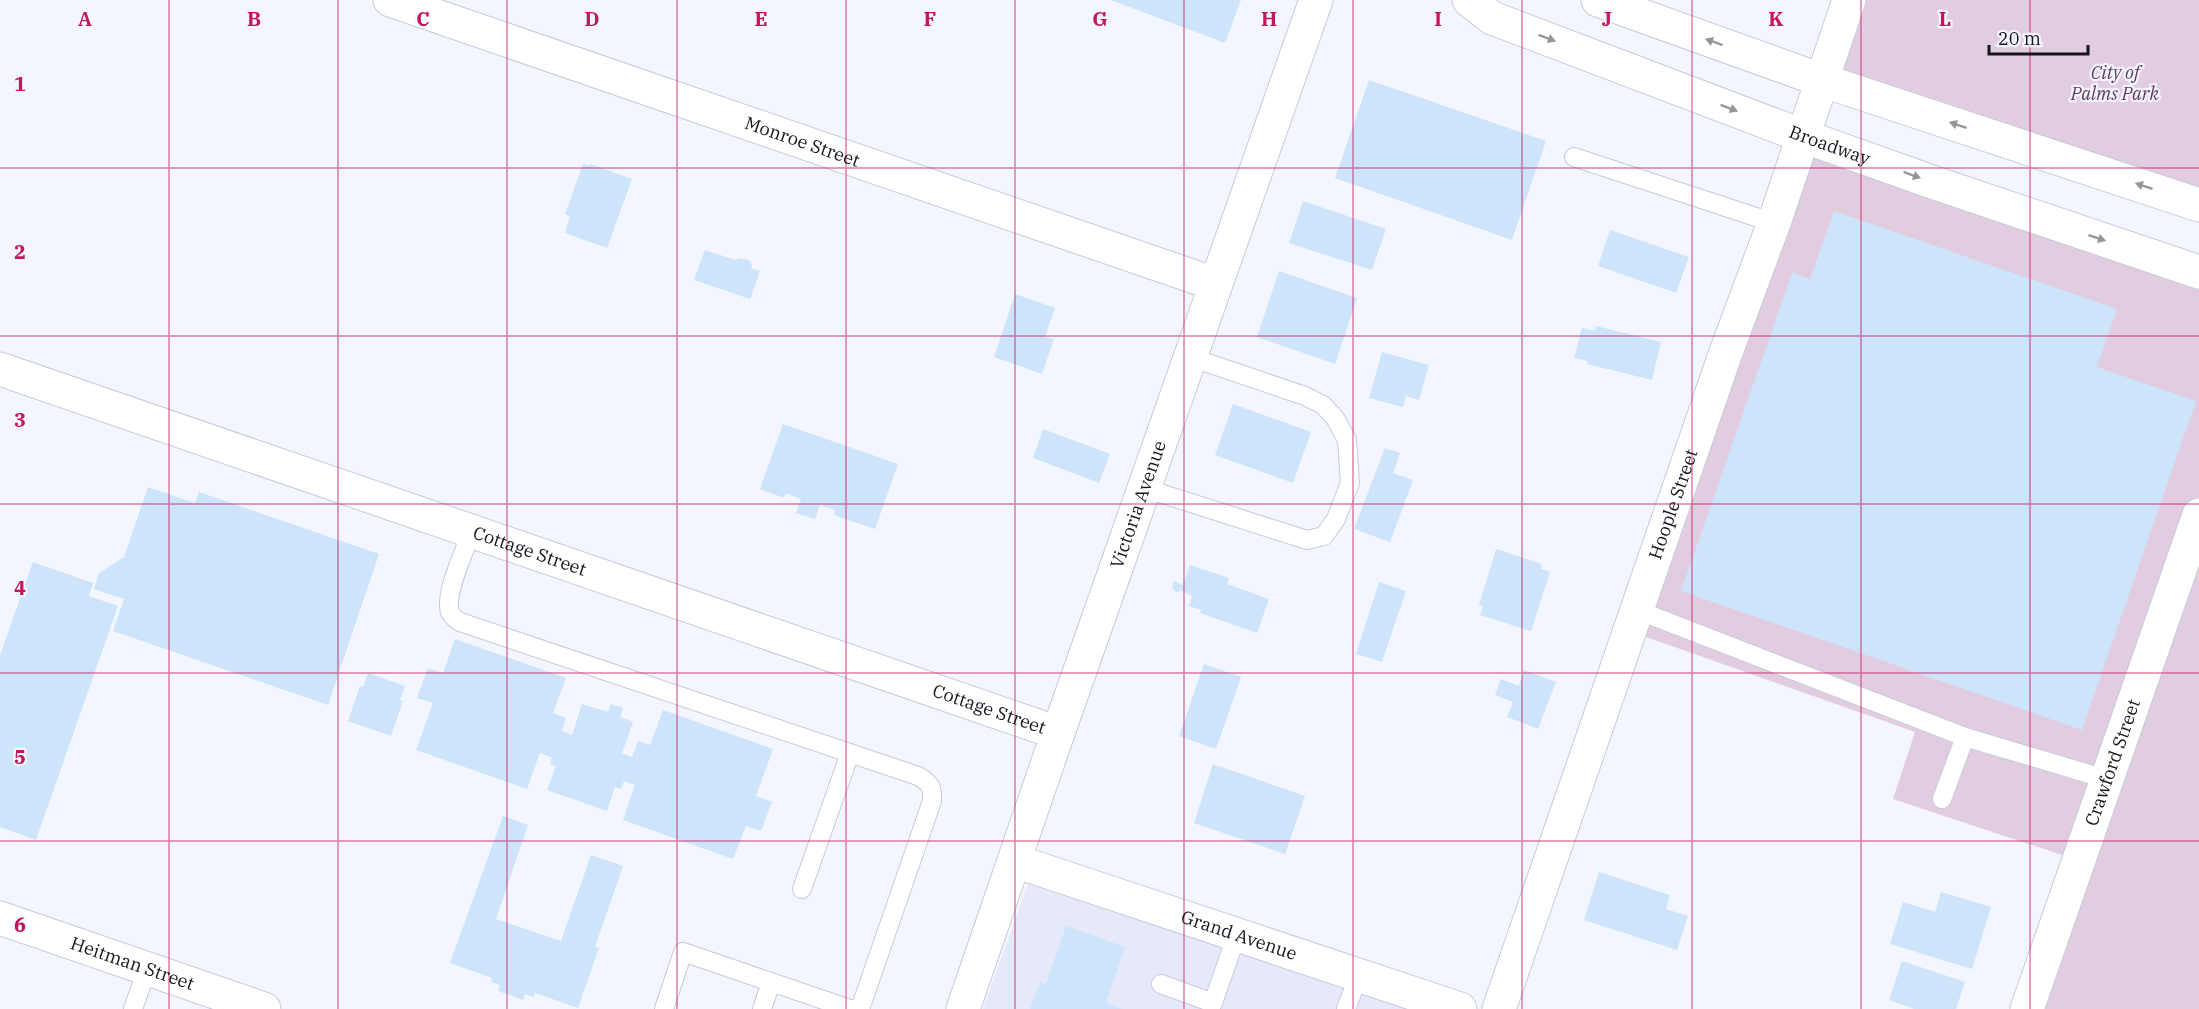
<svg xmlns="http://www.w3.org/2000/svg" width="2199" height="1009" viewBox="0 0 2199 1009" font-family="'IBM Plex Serif',serif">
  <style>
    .built { fill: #e5e9fa }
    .green { fill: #e2cde0 }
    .building { fill: #cde4fb }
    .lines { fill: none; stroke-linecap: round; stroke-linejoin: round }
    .service-casing { stroke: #c5cade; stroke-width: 20 }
    .minor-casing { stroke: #c5cade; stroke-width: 35 }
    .tertiary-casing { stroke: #c5cade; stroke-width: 35 }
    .service { stroke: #fff; stroke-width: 18 }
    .minor { stroke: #fff; stroke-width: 33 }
    .tertiary { stroke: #fff; stroke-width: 33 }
    .oneway { fill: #959699 }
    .grid { fill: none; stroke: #c2185b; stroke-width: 1.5; stroke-opacity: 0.55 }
    .labels { text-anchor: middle; stroke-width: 4.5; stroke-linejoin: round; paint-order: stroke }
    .park-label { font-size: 18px; font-style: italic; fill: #623a61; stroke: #f3f6fe }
    .street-label { font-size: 18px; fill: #14151d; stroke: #f3f6fe }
    .grid-label { font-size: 20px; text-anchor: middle; font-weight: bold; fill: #c2185b; stroke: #f3f6fe; stroke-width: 4.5; stroke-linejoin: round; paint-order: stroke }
  </style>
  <rect width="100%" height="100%" fill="#f3f6fe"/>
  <path class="built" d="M1028,884L1406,1009H983Z"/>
  <path class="green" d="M1857,0H2199V200L1831,75Z
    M1807,147L2199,279V1009H2033L2083,862L1893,799L1915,732L1635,633Z"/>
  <path class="building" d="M1111,0H1241L1225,43Z
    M1369,80L1546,141L1512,240L1335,178Z
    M583,164L589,166L590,164L632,179L607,248L565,233L570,216L565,214Z
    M1303,201L1386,229L1372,270L1289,243Z
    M1834,211L2117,309L2097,367L2196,401L2082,730L1681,591L1792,273L1810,279Z
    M1610,230L1689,257L1676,293L1598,266Z
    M705,250L735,260L740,258L749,260L752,265L751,268L760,271L750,299L694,280Z
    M1279,271L1357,298L1335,364L1257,337Z
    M1015,294L1055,308L1045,337L1054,339L1042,374L994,357Z
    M1596,326L1661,342L1652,380L1587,364L1588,361L1574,358L1582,328L1595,331Z
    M1382,352L1429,365L1419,400L1406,396L1403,407L1369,398Z
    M1233,404L1311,432L1293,483L1215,455Z
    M783,424L898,464L875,529L834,515L835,510L820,505L815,519L796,513L801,499L786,493L784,498L760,489Z
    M1043,429L1110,454L1099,483L1033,458Z
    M1385,448L1400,453L1393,473L1413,480L1390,542L1354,529Z
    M148,487L195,503L199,492L379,554L328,705L113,631L124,599L94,589L99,573L124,557Z
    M1496,549L1542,564L1541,569L1550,572L1531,631L1480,615L1483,606L1479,605Z
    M33,562L93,583L89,596L118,606L36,840L0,827V655Z
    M1190,565L1229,578L1227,584L1269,599L1257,633L1200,613L1201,610L1189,606L1192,596L1180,590L1179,593L1173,590L1174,588L1172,587L1174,581L1183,585Z
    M1379,582L1406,591L1382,662L1356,654Z
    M455,639L566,678L553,713L566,718L562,731L572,735L582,704L608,712L611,704L623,708L620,717L633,722L622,753L632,757L638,741L650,745L663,710L773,749L756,796L772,802L761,831L746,826L733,859L623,820L635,785L624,781L621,789L615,787L607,811L547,790L556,766L550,764L552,758L540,753L527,789L416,750L433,703L417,698L428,668L443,673Z
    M1204,664L1241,677L1216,749L1179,736Z
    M1524,670L1556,682L1538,729L1507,717L1513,702L1495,695L1501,679L1519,686Z
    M368,673L405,686L400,700L403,701L391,736L348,721L360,686L363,687Z
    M1213,764L1305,796L1285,854L1194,823Z
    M503,816L528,825L496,919L561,941L591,855L623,866L595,947L599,948L578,1008L535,993L534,997L525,994L523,1000L498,991L500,985L491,982L492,978L450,963Z
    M1599,872L1670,895L1666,909L1688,916L1677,950L1584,920Z
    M1941,892L1991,907L1972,969L1890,944L1903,902L1935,912Z
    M1066,926L1125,947L1106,1003L1122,1009H1030L1040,982L1046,984Z
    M1902,961L1965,982L1956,1009H1914L1889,1000Z"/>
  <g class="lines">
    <g class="service-casing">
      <path id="service" d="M1574,157L1774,223
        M1144,488L1307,540L1324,536L1336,519L1350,483L1347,440L1335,418L1323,405L1305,396L1190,357
        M472,531C465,550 444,594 450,612C452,617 456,619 460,622L918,776C930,783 933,787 932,801L860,1009
        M1637,610L1965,737
        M1942,799L1965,737L2106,779
        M802,889L850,753
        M1161,984L1213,1003L1237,934
        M133,1009L147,969
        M664,1009L683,952L850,1009
        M762,1009L771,982
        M1346,1009L1359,975"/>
    </g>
    <g class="minor-casing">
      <g id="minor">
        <path id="s1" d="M390,0L1215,284"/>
        <path id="s2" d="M0,369L1058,733"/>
        <path id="s3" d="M1015,861L1460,1009"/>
        <path id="s4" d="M0,918L264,1009"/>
        <path id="s5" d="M1499,1009L1725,355L1775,220L1849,0"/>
        <path id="s6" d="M2027,1009L2199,515"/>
      </g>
    </g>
    <g class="tertiary-casing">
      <g id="tertiary">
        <path id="s7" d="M1469,0L1492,18L1803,136L1935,183L2199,272"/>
        <path d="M1598,0L1821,80L2199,205"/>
        <path id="s8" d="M963,1009L1058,733L1316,0"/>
      </g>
    </g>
    <use href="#service" class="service"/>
    <use href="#minor" class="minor"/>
    <use href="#tertiary" class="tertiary"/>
  </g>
  <defs><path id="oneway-solid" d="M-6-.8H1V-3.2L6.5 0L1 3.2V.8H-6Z" transform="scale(1.5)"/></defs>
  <g class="oneway">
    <use href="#oneway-solid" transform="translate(1547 38) rotate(21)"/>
    <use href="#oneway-solid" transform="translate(1714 42) rotate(-160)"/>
    <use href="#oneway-solid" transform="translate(1729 108) rotate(21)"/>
    <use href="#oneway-solid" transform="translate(1958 125) rotate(-162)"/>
    <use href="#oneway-solid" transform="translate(1912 175) rotate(20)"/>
    <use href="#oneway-solid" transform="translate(2144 186) rotate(-162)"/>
    <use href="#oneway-solid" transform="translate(2097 238) rotate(18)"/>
  </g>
  <path class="grid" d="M169,0V1009M338,0V1009M507,0V1009M677,0V1009M846,0V1009M1015,0V1009M1184,0V1009M1353,0V1009M1522,0V1009M1692,0V1009M1861,0V1009M2030,0V1009M0,168H2199M0,336H2199M0,504H2199M0,673H2199M0,841H2199"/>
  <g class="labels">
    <g class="park-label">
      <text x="2115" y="79">City of<tspan x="2115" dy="21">Palms Park</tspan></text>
    </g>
    <g class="street-label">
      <text dy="6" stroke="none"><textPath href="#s1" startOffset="436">Monroe Street</textPath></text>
      <text dy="6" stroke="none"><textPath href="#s7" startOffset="390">Broadway</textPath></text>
      <text dy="6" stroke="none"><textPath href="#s8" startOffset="534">Victoria Avenue</textPath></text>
      <text dy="6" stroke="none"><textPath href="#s5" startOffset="534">Hoople Street</textPath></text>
      <text dy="6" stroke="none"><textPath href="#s2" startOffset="560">Cottage Street</textPath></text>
      <text dy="6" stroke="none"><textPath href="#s2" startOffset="1046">Cottage Street</textPath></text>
      <text dy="6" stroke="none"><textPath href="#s6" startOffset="261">Crawford Street</textPath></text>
      <text dy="6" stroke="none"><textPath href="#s3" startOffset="236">Grand Avenue</textPath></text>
      <text dy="6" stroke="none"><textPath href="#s4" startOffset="140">Heitman Street</textPath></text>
    </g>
  </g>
  <g class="grid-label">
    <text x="85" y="26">A</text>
    <text x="254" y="26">B</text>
    <text x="423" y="26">C</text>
    <text x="592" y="26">D</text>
    <text x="761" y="26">E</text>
    <text x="930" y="26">F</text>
    <text x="1100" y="26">G</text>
    <text x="1269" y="26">H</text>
    <text x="1438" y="26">I</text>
    <text x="1607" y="26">J</text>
    <text x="1776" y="26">K</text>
    <text x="1945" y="26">L</text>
    <text x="20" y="91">1</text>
    <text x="20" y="259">2</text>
    <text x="20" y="427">3</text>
    <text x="20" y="595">4</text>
    <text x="20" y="764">5</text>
    <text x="20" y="932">6</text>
  </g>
  <path d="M1989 45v9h99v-9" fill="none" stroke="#14151d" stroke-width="3"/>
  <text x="1998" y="45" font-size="18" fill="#14151d" stroke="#f3f6fe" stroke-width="4.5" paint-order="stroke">20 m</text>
</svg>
